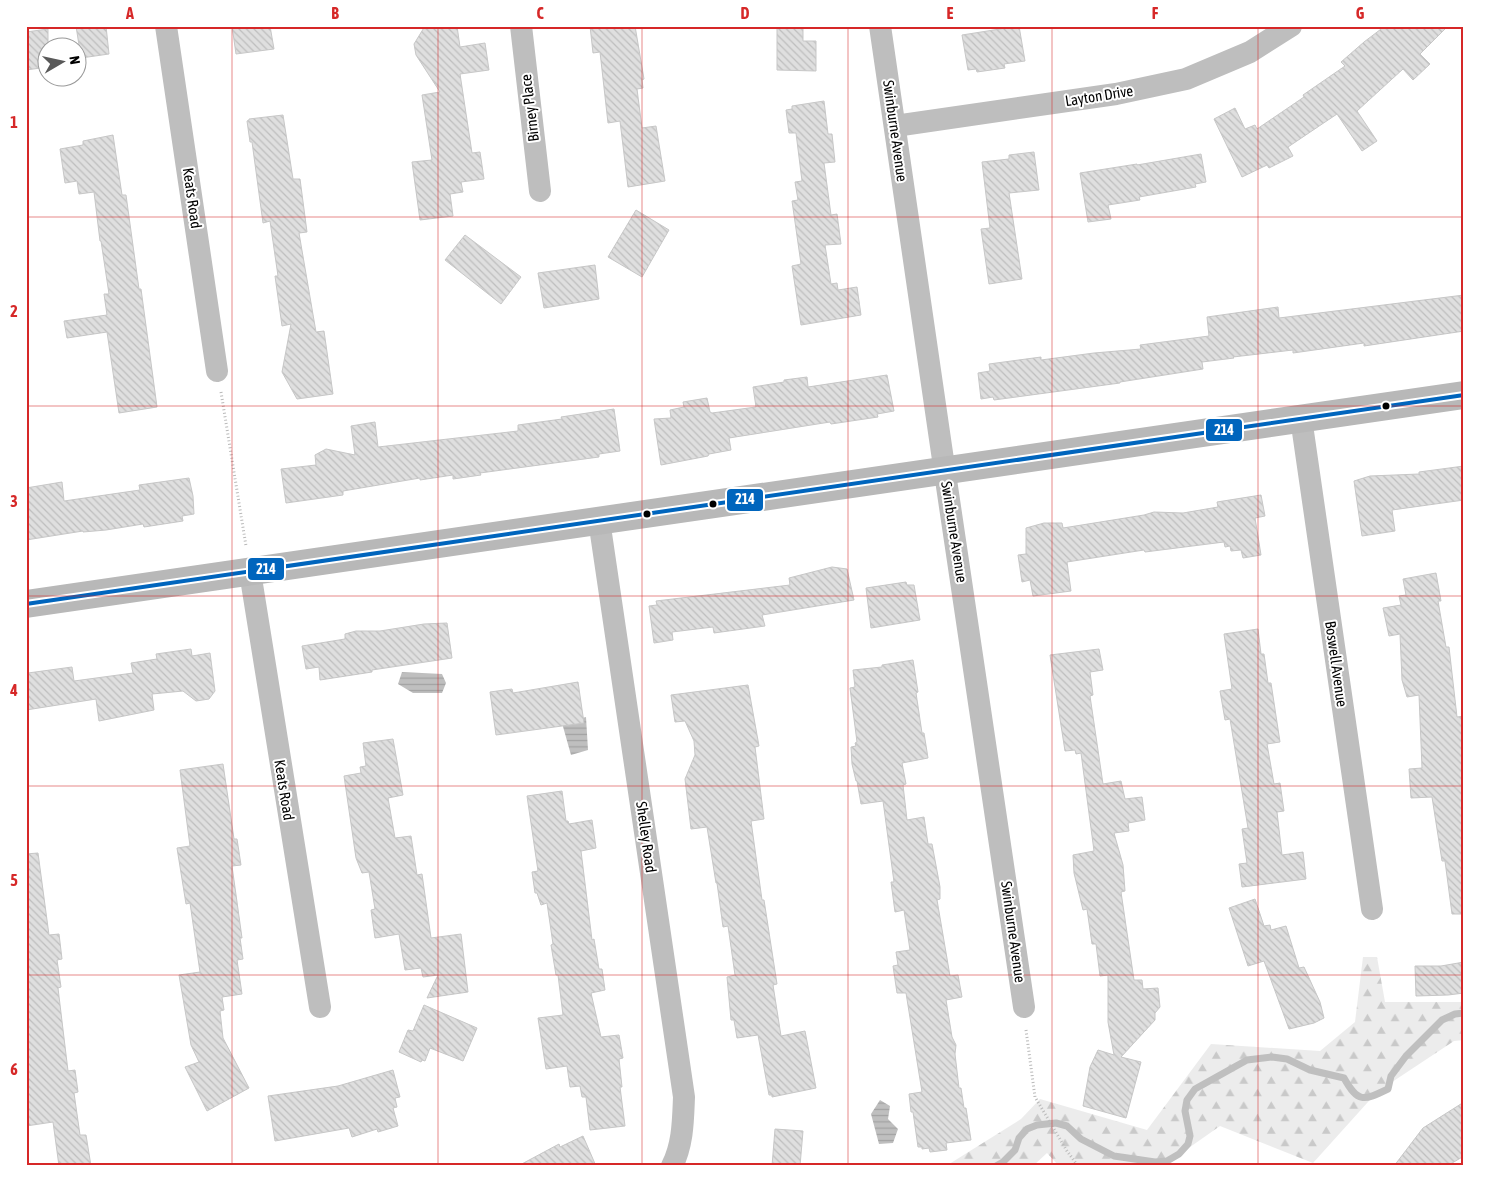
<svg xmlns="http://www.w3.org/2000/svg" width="1490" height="1192" viewBox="0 0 1490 1192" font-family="'Asap Condensed',sans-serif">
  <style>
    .forest { fill: url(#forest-firs) }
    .water { fill: url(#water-rules) }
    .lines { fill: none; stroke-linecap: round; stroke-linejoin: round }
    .stream { stroke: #bfbfbf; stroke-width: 7 }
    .building { fill: url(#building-back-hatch); stroke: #c7c7c7 }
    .path { stroke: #b9b9b9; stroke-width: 3; stroke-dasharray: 1 2.5; stroke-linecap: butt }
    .street { stroke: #bebebe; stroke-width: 22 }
    .secondary { stroke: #b8b8b8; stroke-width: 28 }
    .bus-1-casing { stroke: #fff; stroke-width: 8 }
    .bus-1 { stroke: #0065bd; stroke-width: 4 }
    .grid { fill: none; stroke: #d62828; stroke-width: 1; stroke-opacity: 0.55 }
    .bus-dot { fill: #000; stroke: #fff; stroke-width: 2 }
    .labels { text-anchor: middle; stroke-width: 4; stroke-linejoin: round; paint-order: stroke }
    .street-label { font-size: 15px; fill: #000; stroke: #fff }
    .line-badge { stroke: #fff; stroke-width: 2 }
    .badge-label { font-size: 14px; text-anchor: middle; font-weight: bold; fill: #fff }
    .neatline { fill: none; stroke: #d62828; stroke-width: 2 }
    .grid-label { font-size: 16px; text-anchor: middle; font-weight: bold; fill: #d62828 }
  </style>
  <defs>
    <pattern id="forest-firs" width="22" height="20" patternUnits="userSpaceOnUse" patternTransform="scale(1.25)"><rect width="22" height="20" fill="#ececec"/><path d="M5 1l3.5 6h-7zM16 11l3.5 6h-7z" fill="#c9c9c9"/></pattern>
    <pattern id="water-rules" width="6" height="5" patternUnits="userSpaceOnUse" patternTransform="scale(1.25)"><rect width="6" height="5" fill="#bfbfbf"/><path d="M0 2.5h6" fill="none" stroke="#a2a2a2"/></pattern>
    <pattern id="building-back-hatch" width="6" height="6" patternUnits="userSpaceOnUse" patternTransform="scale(1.25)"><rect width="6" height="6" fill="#dfdfdf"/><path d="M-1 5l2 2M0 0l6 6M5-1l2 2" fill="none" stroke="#bebebe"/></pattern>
  </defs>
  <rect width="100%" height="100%" fill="#fff"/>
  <path class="forest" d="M1363,957H1377L1385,1002H1464V1040L1454,1041L1377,1092L1313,1163L1220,1126L1163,1166H1059L1047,1153L1033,1166H946L1021,1119L1040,1099L1147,1130L1211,1044L1320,1051L1355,1022Z"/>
  <path class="water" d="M402,672L442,674L446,683L442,693H413L398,684Z
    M586,717L588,750L571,755L562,723Z
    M880,1100L890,1106L888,1119L898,1129L893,1143L879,1144L871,1114Z"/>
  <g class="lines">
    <path class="stream" d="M996,1166L1003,1162L1015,1150L1019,1138L1027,1129L1037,1125L1056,1123L1067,1126L1081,1139L1114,1156L1155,1162L1167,1161L1179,1154L1188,1144L1190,1136L1185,1111L1187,1100L1195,1089L1247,1060L1272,1057L1287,1059L1310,1070L1344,1078C1358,1103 1363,1101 1388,1089L1391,1076L1406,1056L1442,1020L1455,1014L1464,1013"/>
  </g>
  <path class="building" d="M76,26H106L109,54L81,58Z
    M232,26H270L274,49L236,54Z
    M425,26H457L460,47L485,43L489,70L460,74L472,153L480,152L484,179L461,182L463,192L450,194L453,216L420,220L412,162L432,160L422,95L440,92L416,55L414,44Z
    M590,26H635L644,79L642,80L643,88L637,89L642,128L656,126L665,181L628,187L620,121L608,123L600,52L593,53Z
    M777,26H803V41H816V71L777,70Z
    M1019,26L1025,61L1004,64L1005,68L977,72L976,69L968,70L962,35Z
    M1385,26H1448L1420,54L1430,64L1413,80L1403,69L1357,111L1377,141L1362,151L1337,114L1288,147L1293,156L1269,168L1267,165L1242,177L1214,119L1235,108L1245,129L1255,125L1257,129L1304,97L1303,95L1345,66L1341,62L1364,42Z
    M48,29V67L26,70V32Z
    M824,101L828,134H832L835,162L824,163L831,215L837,214L841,244L825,245L831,284L837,283L838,290L857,287L861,315L801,325L792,266L801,264L792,201L798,200L795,182L802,181L796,133H789L786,110L792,109V106Z
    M283,115L293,179H300L307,232L299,233L316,332L324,331L333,394L297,399L282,372L291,324L282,326L275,276H278L270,221L263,223L252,142H250L247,121L249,120V119Z
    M113,135L122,195H126L139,289H141L157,407L119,413L107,332L67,338L64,321L107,315L104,294H109L101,241H100L94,192L79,194L77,181L65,183L60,149L83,145V141Z
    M1034,152L1039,190L1009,193L1022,279L989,284L981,229L990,228L982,162L1009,159V155Z
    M1201,154L1206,182L1195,184L1196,187L1139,197L1140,200L1108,205L1111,219L1088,222L1080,173L1137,164V165Z
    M636,210L669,230L642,277L608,257Z
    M465,235L521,277L501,304L445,260Z
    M595,265L599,299L544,308L538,273Z
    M1464,295V331L1364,346V343L1293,353V350L1233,357L1234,358L1202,362L1203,369L1120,382V383L994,400L993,397L981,399L978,373L990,371L989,364L1041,357V360L1094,353L1141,349L1140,345L1209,336L1207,317L1278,307L1279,318Z
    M887,375L894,411L877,414L878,417L831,424L830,422L729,438L731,450L709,454L708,456L661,465L654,419L671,418L670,410L684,407L683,402L707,398L710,412L712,413L756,407L753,387L784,382V380L807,377L808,387Z
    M614,409L620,451L599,454V457L480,473L481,475L453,479V475L420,480V478L343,491V495L286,503L281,469L316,465L315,455L326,449L355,455L351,426L375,422L378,447L518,431V425L562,419L561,417Z
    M1464,466V500L1392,510L1395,531L1362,536L1354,481L1370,476L1419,474V472Z
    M189,478L193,496L194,514L182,516L183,521L144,527L143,524L106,530L83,532V531L26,540V488L62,482L64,501L140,490L139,485Z
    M1261,495L1265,516L1255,518L1261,555L1243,558L1241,550L1231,551L1230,546L1225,547L1224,542L1145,552L1144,550L1067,562L1071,591L1033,596L1030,580L1022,582L1018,555L1026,554V528L1044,523H1062L1063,528L1144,515L1154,512L1183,513L1218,507L1217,502Z
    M832,567L847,569L854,600L762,615L765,626L714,633L713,627L672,632L673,640L654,643L649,606L657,605L656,601L790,585L789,578Z
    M1436,573L1441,601H1438L1446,647H1449L1457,717L1464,716V914H1452L1445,861H1442L1432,797L1411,798L1409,769L1422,768L1419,695L1407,697L1402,680L1400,634L1389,636L1383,608L1401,605L1399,596L1406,595L1403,579Z
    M906,582L907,585H914L920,620L871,628L866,588Z
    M447,623L452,658L372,670V672L320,680L319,667L306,669L302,646L345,639V634L356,631H380L424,624Z
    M1258,629L1261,654H1264L1268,683H1271L1280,742L1267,744L1274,784L1280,783L1284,811L1277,812L1282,855L1303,852L1306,879L1242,887L1239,864L1247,863L1242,829L1248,828L1230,719L1225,720L1220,691L1232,689L1224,634Z
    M191,649L192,656L210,653L215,691L209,699L196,701L183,691L152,694L154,710L99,721L96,699L26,710V677H28V673L72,667L74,681L133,673L131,663L157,659L156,654Z
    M1099,649L1103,670L1090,672L1093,695L1090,696L1103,784L1121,781L1125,799L1142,797L1145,820L1128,823L1129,831L1114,833L1123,865L1125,891L1121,892L1134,980H1142L1143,989L1158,988L1160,1007L1155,1013V1020L1121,1057L1141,1062L1126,1118L1083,1106L1090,1067L1098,1050L1114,1055L1108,1022V975L1100,976L1096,944H1092L1087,909L1083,910L1074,873L1073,855L1094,851L1081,753L1076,754L1075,750L1065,751L1050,655Z
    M913,660L918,692L916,693L922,733H924L928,758L902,763L906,784L903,785L907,820L924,817L928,844H932L940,887V899L937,900L950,976L958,975L962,997L946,1000L952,1037L956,1045L955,1054L959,1088H961L964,1108H966L971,1140L946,1143L947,1150L930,1152L929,1148L922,1149V1147H918L913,1112H911L909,1094L922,1092L906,993H897L893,966L898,965L896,952L910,950L904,910L895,912L891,882H894L883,801L861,804L857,781H856L852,764L851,747L856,746L855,743L857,742L850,688L855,687L853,670L882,667V665Z
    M578,682L584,723L496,735L490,692L512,689L513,693Z
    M748,685L759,746L755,747L764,819L751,821L762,900H764L777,984L773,985L781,1036L805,1031L816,1088L772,1097V1095H769L758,1035L737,1038L734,1020H731L727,977L735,975L728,926L723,927L717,883H716L707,827L691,829L685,779L695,755L694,741L685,721L675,722L671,695Z
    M393,739L403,795L388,798L395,838L411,836L417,875L422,874L431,938L461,934L468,992L427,998L438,975L423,977L421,968L405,970L399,934L375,938L371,910L375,909L369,872L362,873L356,858L344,776L361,773L360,767L366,766L363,743Z
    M223,764L234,839H237L241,865L232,866L242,938H240L243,959L237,960L242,994L222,997L224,1010L220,1011L223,1038L249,1088L207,1111L185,1067L199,1062L191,1045L179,975L200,972L190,903L186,904L177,848L190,846L180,770Z
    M562,791L566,821H568L569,824L592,820L596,848L581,851L592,940L594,939L599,969H602L605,990L591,993L601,1037L619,1035L623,1058L619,1059L622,1087H620L625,1126L590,1130L586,1097H582L580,1086L570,1087L567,1066L546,1069L538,1018L563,1015L558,975H556L551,945L553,944L547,903L541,905L537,893H535L532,872L538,871L527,796Z
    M38,853L49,935L59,934L62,959L57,960L61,987L58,988L68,1071L75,1070L78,1092L74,1093L80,1135H86L91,1166H59L53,1122L26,1126V854Z
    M1255,899L1264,926L1270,925L1271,930L1286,926L1299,968L1304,967L1320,1002L1324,1018L1314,1023L1289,1029L1264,961L1248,966L1229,908Z
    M1464,962V993L1448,995L1416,996L1415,966H1441Z
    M424,1005L477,1028L463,1061L430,1048L425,1061L422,1060L421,1062L399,1052L408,1030L413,1031Z
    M393,1070L400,1097L395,1098L397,1107L393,1108L398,1126L378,1132L377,1129L352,1137L349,1128L275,1141L268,1096L338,1086Z
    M1464,1102V1156L1447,1166H1394L1423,1128Z
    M775,1129L803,1131L800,1166H772Z
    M583,1136L596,1166H518L559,1144L560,1147Z"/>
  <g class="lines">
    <path class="path" d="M221,392L246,546
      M1026,1030L1035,1097L1067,1151L1078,1166"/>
    <path class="street" d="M166,26L217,371
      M521,26L540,191
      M880,26L941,446L1024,1007
      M895,126L1116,94L1186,79L1250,52L1291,26
      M1301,418L1372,909
      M599,520L684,1097C683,1121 683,1144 672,1166
      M250,572L320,1007"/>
    <path class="secondary" d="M26,604L1464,395"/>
    <g class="bus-1-casing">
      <path id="bus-1" d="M26,604L1464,395"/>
    </g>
    <use href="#bus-1" class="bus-1"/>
  </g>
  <path class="grid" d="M232,26V1166M438,26V1166M642,26V1166M848,26V1166M1052,26V1166M1258,26V1166M26,217H1464M26,406H1464M26,596H1464M26,786H1464M26,975H1464"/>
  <g class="bus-dot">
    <circle cx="1386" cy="406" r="4.5"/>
    <circle cx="713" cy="504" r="4.5"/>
    <circle cx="647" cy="514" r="4.5"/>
  </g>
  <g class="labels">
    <g class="street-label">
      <text transform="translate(1099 96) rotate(-9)" y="5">Layton Drive</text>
      <text transform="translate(530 108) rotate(-97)" y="5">Birney Place</text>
      <text transform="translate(895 131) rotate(82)" y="5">Swinburne Avenue</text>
      <text transform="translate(192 198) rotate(82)" y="5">Keats Road</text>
      <text transform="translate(954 532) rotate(81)" y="5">Swinburne Avenue</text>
      <text transform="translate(1336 664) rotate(82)" y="5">Boswell Avenue</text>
      <text transform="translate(284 790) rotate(81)" y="5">Keats Road</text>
      <text transform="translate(646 837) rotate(82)" y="5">Shelley Road</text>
      <text transform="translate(1013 932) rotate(82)" y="5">Swinburne Avenue</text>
    </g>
  </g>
  <g class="line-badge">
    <rect x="1205" y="418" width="38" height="24" rx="5" fill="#0065bd"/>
    <rect x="726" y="488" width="38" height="24" rx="5" fill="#0065bd"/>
    <rect x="247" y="557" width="38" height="24" rx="5" fill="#0065bd"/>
  </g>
  <g class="badge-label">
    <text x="1224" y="435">214</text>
    <text x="745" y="504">214</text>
    <text x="266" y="574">214</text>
  </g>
  <rect width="1490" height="1192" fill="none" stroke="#ffffff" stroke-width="55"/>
  <g transform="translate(62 62) rotate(81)"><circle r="24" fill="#ffffff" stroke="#999999"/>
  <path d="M0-4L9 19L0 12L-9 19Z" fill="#595959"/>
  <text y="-8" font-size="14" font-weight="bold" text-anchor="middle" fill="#000000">N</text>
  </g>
  <rect x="28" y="28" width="1434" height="1136" class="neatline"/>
  <g class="grid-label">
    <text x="130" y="19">A</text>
    <text x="335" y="19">B</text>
    <text x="540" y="19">C</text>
    <text x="745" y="19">D</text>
    <text x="950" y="19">E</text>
    <text x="1155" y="19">F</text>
    <text x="1360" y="19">G</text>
    <text x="14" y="128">1</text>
    <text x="14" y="317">2</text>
    <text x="14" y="507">3</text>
    <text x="14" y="696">4</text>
    <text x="14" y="886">5</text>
    <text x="14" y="1075">6</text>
  </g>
</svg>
